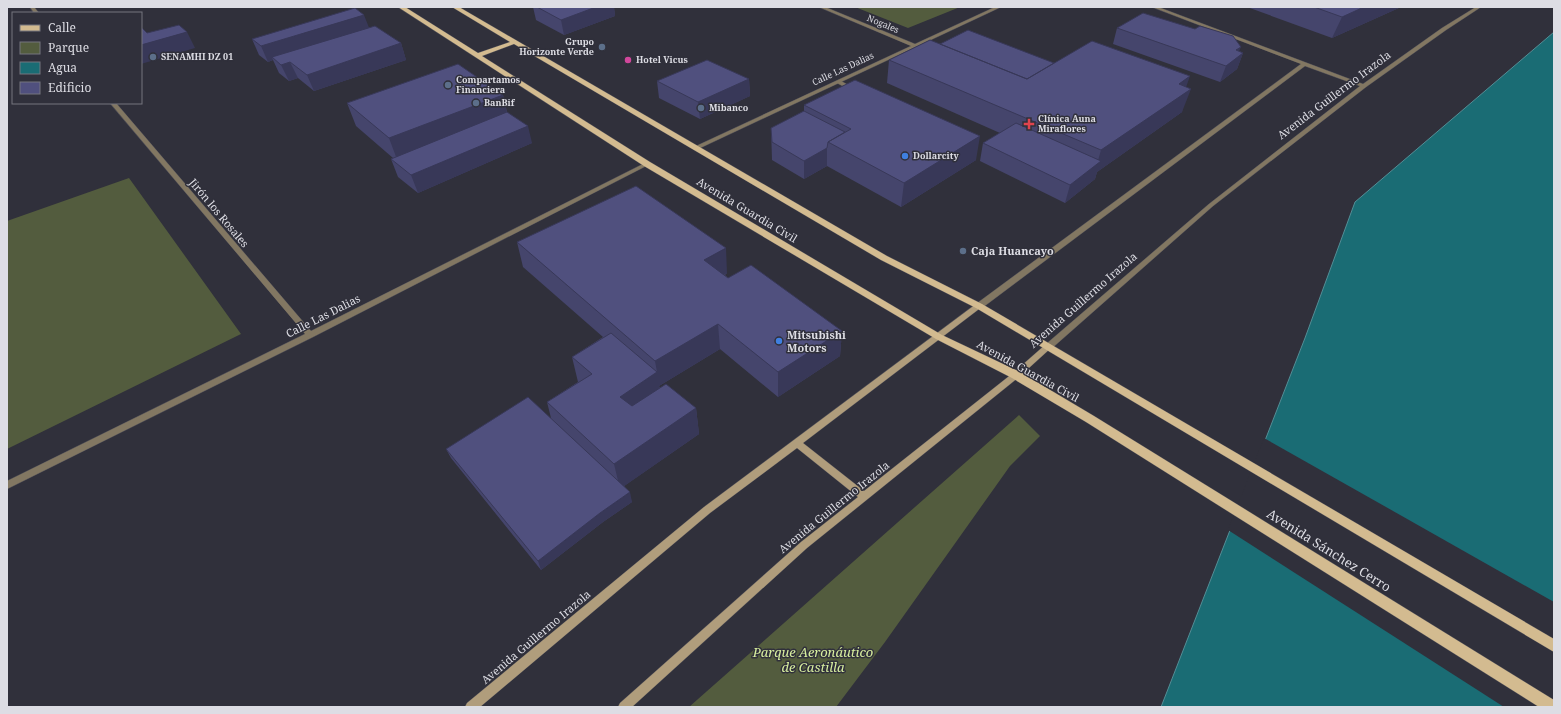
<svg xmlns="http://www.w3.org/2000/svg" width="1561" height="714" viewBox="0 0 1561 714" font-family="'Noto Serif',serif">
  <style>
    .green { fill: #535c3e }
    .water { fill: #1a6c74; stroke: #548e96 }
    .pier { fill: #30303b }
    .lines { fill: none; stroke-linecap: round; stroke-linejoin: round }
    .service-casing { stroke: #4c4c56; stroke-width: 1 }
    .minor-casing { stroke: #4c4c56; stroke-width: 1 }
    .secondary-casing { stroke: #4c4c56; stroke-width: 1 }
    .primary-casing { stroke: #4c4c56; stroke-width: 1 }
    .service { fill: #827762; fill-rule: evenodd }
    .minor { fill: #827762; fill-rule: evenodd }
    .secondary { fill: #b09d7c; fill-rule: evenodd }
    .primary { fill: #d3bb90; fill-rule: evenodd }
    .wall { fill: #45456c }
    .shaded-wall { fill: #383858 }
    .building { fill: #50507e; stroke: #383858 }
    .service-dot { fill: #5c6f8a; stroke: #30303b; stroke-width: 1.5 }
    .hotel-dot { fill: #d1479c; stroke: #30303b; stroke-width: 1.5 }
    .health-dot { fill: #e0444e; stroke: #30303b; stroke-width: 1.5 }
    .shop-dot { fill: #3f7fe0; stroke: #30303b; stroke-width: 1.5 }
    .labels { text-anchor: middle; stroke-width: 3; stroke-linejoin: round; paint-order: stroke }
    .far-street-label { font-size: 9px; fill: #dddde4; stroke: #30303b }
    .far-poi-label { font-size: 9px; font-weight: bold; fill: #dddde4; stroke: #30303b; text-anchor: start }
    .street-label { font-size: 11px; fill: #dddde4; stroke: #30303b }
    .poi-label { font-size: 11px; font-weight: bold; fill: #dddde4; stroke: #30303b; text-anchor: start }
    .near-street-label { font-size: 13px; fill: #dddde4; stroke: #30303b }
    .near-park-label { font-size: 13px; font-style: italic; fill: #d8ef9f; stroke: #30303b }
  </style>
  <rect width="100%" height="100%" fill="#30303b"/>
  <path class="green" d="M855,7H960L908,28Z
    M129,178L241,334L7,449V221Z
    M1019,415L1040,436L1010,466L885,642L836,707H689Z"/>
  <path class="water" d="M1554,32V707H1161L1305,338L1355,202Z"/>
  <path class="pier" d="M1264,438L1554,602V707H1504L1228,530Z"/>
  <g class="lines">
    <g class="service-casing">
      <path id="service" d="M837,81H841L857,90L852,91L837,83Z"/>
    </g>
    <g class="minor-casing">
      <path id="minor" d="M30,7H34L39,13H34Z
        M819,7H825L915,44L995,7H1001L698,149H694V147L911,46Z
        M1152,7H1158L1363,84L1442,28L1476,7H1481L1446,30L1366,87L1213,206L1051,349H1045L1044,347L1045,345L1209,204L1360,86L1305,66L982,308H976L975,306L976,304L1301,64Z
        M110,103H116L311,331L645,163L647,162L650,164L313,337L7,489V481L305,334Z"/>
    </g>
    <g class="secondary-casing">
      <path id="secondary" d="M976,304H982L983,306L803,443L864,491L1013,373L1045,345H1051L1052,347L1019,377L807,548L632,707H618L620,703L801,542L858,497L797,448L710,513L480,707H465L467,703L704,507Z"/>
    </g>
    <g class="primary-casing">
      <path id="primary" d="M398,7H405L478,53L510,42L452,7H459L887,256L982,304L1554,639V652L976,308L881,260L514,44L482,56L650,162L942,335L1020,372L1094,416L1554,700V707H1539L1086,422L1012,378L936,339L644,166Z"/>
    </g>
    <use href="#service" class="service"/>
    <use href="#minor" class="minor"/>
    <use href="#secondary" class="secondary"/>
    <use href="#primary" class="primary"/>
  </g>
  <path class="wall" d="M533,7H614L615,16L564,35L536,20Z
    M1247,7H1401L1332,38Z
    M369,27L401,43L406,60L314,91L298,78L289,81L279,73L273,60L268,62L259,55L252,39Z
    M1117,28L1239,51L1243,53L1237,69L1220,82L1113,44Z
    M940,44L1186,87L1182,112L1097,172L1095,179L1065,203L980,161L983,143L1000,133L887,83L889,60Z
    M749,79L750,96L700,119L659,98L657,81Z
    M503,95L507,112L532,143L418,193L398,177L391,159L393,158L356,126L347,103Z
    M804,105L976,160L901,207L827,166L804,179L772,160L771,128L804,111Z
    M517,242L727,273L725,275L728,278L842,331L840,356L778,397L720,349L659,386L660,388L696,408L699,434L624,486L632,502L603,522L541,570L451,458L446,449L551,418L547,402L578,382L572,357L603,337L523,267Z"/>
  <path class="shaded-wall" d="M596,7H614L615,16L564,35L561,20Z
    M1364,7H1401L1332,38L1342,17Z
    M364,15L370,30L272,57L273,60L268,62L261,46Z
    M187,32L195,48L141,64V45Z
    M401,43L406,60L314,91L307,75Z
    M1241,47L1236,58L1243,53L1237,69L1220,82L1226,66L1236,50Z
    M290,62L298,78L289,81L281,65Z
    M1190,76L1184,93L1191,89L1182,112L1097,172L1095,179L1065,203L1070,185L1097,164L1101,150L1179,84Z
    M749,79L750,96L700,119L698,102Z
    M503,95L508,118L398,162L389,138Z
    M528,126L532,143L418,193L411,175Z
    M980,136L976,160L901,207L904,183Z
    M827,148V166L804,179V161Z
    M726,248L727,273L707,285L704,260Z
    M718,324L720,349L659,386L661,397L625,422L620,397L657,372L655,361Z
    M842,331L840,356L778,397V372Z
    M696,408L699,434L620,489L614,464Z
    M630,492L632,502L603,522L541,570L538,561L600,513Z"/>
  <path class="building" d="M537,7H596L561,20Z
    M1314,7H1364L1342,17Z
    M355,8L364,15L261,46L252,39Z
    M1143,13L1195,29L1200,26L1233,36L1241,47L1236,50L1243,53L1226,66L1117,28Z
    M179,25L187,32L141,45V27L147,33Z
    M375,26L401,43L307,75L290,62L281,65L272,57Z
    M968,30L1054,63L1027,79L940,44Z
    M930,40L1027,79L1092,41L1190,76L1179,84L1191,89L1101,150L889,60Z
    M707,60L749,79L698,102L657,81Z
    M458,64L503,95L389,138L347,103Z
    M855,80L980,136L904,183L828,142L851,129L804,105Z
    M804,111L845,132L828,142L827,148L804,161L772,142L771,128Z
    M507,112L528,126L411,175L391,159Z
    M1016,123L1101,161L1070,185L983,143Z
    M636,186L726,248L704,260L728,278L751,265L842,331L778,372L718,324L655,361L517,242Z
    M611,333L657,372L620,397L632,406L666,384L696,408L614,464L547,402L592,374L572,357Z
    M528,397L630,492L600,513L538,561L446,449Z"/>
  <g class="service-dot">
    <circle cx="602" cy="47" r="4"/>
    <circle cx="153" cy="57" r="4"/>
    <circle cx="448" cy="85" r="4"/>
    <circle cx="476" cy="103" r="4"/>
    <circle cx="701" cy="108" r="4"/>
    <circle cx="963" cy="251" r="4"/>
  </g>
  <circle class="hotel-dot" cx="628" cy="60" r="4"/>
  <path class="health-dot" d="M1027 118h4v4h4v4h-4v4h-4v-4h-4v-4h4z"/>
  <g class="shop-dot">
    <circle cx="905" cy="156" r="4"/>
    <circle cx="779" cy="341" r="4"/>
  </g>
  <g class="labels">
    <g class="far-street-label">
      <text transform="translate(883 24) rotate(23)" y="3">Nogales</text>
      <text transform="translate(843 69) rotate(-25)" y="3">Calle Las Dalias</text>
    </g>
    <g class="far-poi-label">
      <text x="594" y="45" text-anchor="end">Grupo<tspan x="594" dy="10">Horizonte Verde</tspan></text>
      <text x="161" y="60">SENAMHI DZ 01</text>
      <text x="636" y="63">Hotel Vicus</text>
      <text x="456" y="83">Compartamos<tspan x="456" dy="10">Financiera</tspan></text>
      <text x="484" y="106">BanBif</text>
      <text x="709" y="111">Mibanco</text>
      <text x="1038" y="122">Clínica Auna<tspan x="1038" dy="10">Miraflores</tspan></text>
      <text x="913" y="159">Dollarcity</text>
    </g>
    <g class="street-label">
      <text transform="translate(1334 95) rotate(-37)" y="4">Avenida Guillermo Irazola</text>
      <text transform="translate(747 210) rotate(31)" y="4">Avenida Guardia Civil</text>
      <text transform="translate(219 213) rotate(50)" y="4">Jirón los Rosales</text>
      <text transform="translate(1083 300) rotate(-41)" y="4">Avenida Guillermo Irazola</text>
      <text transform="translate(323 316) rotate(-27)" y="4">Calle Las Dalias</text>
      <text transform="translate(1028 371) rotate(29)" y="4">Avenida Guardia Civil</text>
      <text transform="translate(834 507) rotate(-39)" y="4">Avenida Guillermo Irazola</text>
      <text transform="translate(536 637) rotate(-40)" y="4">Avenida Guillermo Irazola</text>
    </g>
    <g class="poi-label">
      <text x="971" y="255">Caja Huancayo</text>
      <text x="787" y="339">Mitsubishi<tspan x="787" dy="13">Motors</tspan></text>
    </g>
    <g class="near-street-label">
      <text transform="translate(1329 550) rotate(32)" y="5">Avenida Sánchez Cerro</text>
    </g>
    <g class="near-park-label">
      <text x="813" y="657">Parque Aeronáutico<tspan x="813" dy="15">de Castilla</tspan></text>
    </g>
  </g>
  <rect width="1561" height="714" fill="none" stroke="#dddde4" stroke-width="16"/>
  <rect x="12" y="12" width="130" height="92" fill="#30303b" stroke="#75757f"/>
  <rect x="20" y="25" width="20" height="6" fill="#d3bb90" stroke="#75757f"/>
  <text x="48" y="32" font-size="12" fill="#dddde4">Calle</text>
  <rect x="20" y="42" width="20" height="12" fill="#535c3e" stroke="#75757f"/>
  <text x="48" y="52" font-size="12" fill="#dddde4">Parque</text>
  <rect x="20" y="62" width="20" height="12" fill="#1a6c74" stroke="#75757f"/>
  <text x="48" y="72" font-size="12" fill="#dddde4">Agua</text>
  <rect x="20" y="82" width="20" height="12" fill="#50507e" stroke="#75757f"/>
  <text x="48" y="92" font-size="12" fill="#dddde4">Edificio</text>
</svg>
